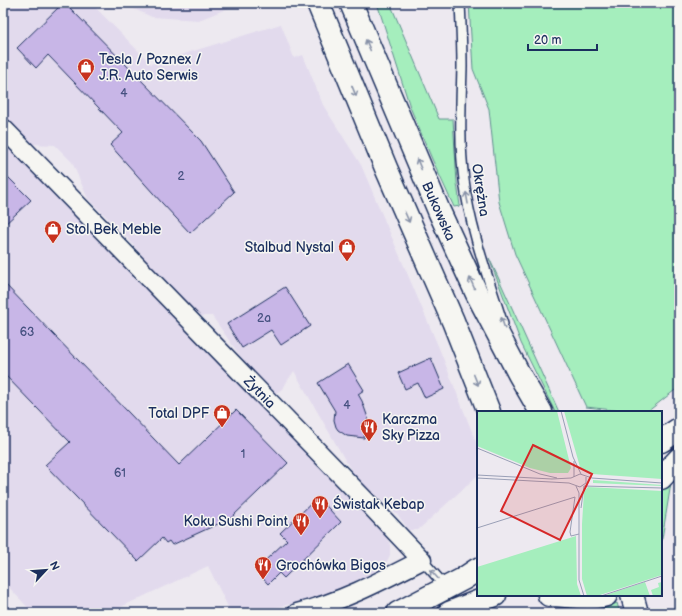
<svg xmlns="http://www.w3.org/2000/svg" width="682" height="616" viewBox="0 0 682 616" font-family="'Balsamiq Sans',sans-serif">
  <style>
    .built { fill: #e2daed }
    .green { fill: #a5eebd; stroke: #608e8e }
    .building { fill: #c8b6e7; stroke: #1b2f5e }
    .lines { fill: none; stroke-linecap: round; stroke-linejoin: round }
    .lane-casing { stroke: #1b2f5e; stroke-width: 12 }
    .street-casing { stroke: #1b2f5e; stroke-width: 21 }
    .secondary-casing { stroke: #1b2f5e; stroke-width: 25 }
    .lane { stroke: #f6f6f2; stroke-width: 9 }
    .street { stroke: #f6f6f2; stroke-width: 18 }
    .secondary { stroke: #f6f6f2; stroke-width: 22 }
    .oneway { stroke: #8892a8 }
    .labels { text-anchor: middle; stroke-width: 3; stroke-linejoin: round; paint-order: stroke }
    .number-label { font-size: 12px; fill: #465180 }
    .poi-label { font-size: 14px; fill: #1b2f5e; stroke: #f6f6f2; text-anchor: start }
    .street-label { font-size: 14px; fill: #1b2f5e; stroke: #f6f6f2 }
    .inset-road { fill: none; stroke: #999fb6; stroke-width: 1 }
    .view { fill: #d62828; fill-opacity: 0.15; stroke: #d62828; stroke-width: 2 }
    .inset-edge { fill: none; stroke: #1b2f5e; stroke-width: 2 }
  </style>
  <rect width="100%" height="100%" fill="#ede9f0"/>
  <filter id="ink" filterUnits="userSpaceOnUse"><feTurbulence type="fractalNoise" baseFrequency=".025" numOctaves="2"/><feDisplacementMap in="SourceGraphic" scale="8" xChannelSelector="R" yChannelSelector="G"/><feConvolveMatrix kernelMatrix="1 2 1 2 8 2 1 2 1" color-interpolation-filters="sRGB"/></filter>
  <g filter="url(#ink)">
    <path class="built" d="M3,3H91L151,64L281,24L294,58L303,55L323,105L361,165L439,348L478,447V475L418,530H409L397,514L376,495L360,486L294,371L282,389L273,395L257,380L212,316H197L148,264L127,237L88,199L72,162L55,145L32,144L3,113Z
      M123,3H241L199,20L152,17L125,5Z
      M3,139L382,532L387,537L390,545V555L386,563L379,570L325,595L256,613H231L208,566L108,613H33L3,581Z"/>
    <path class="green" d="M377,3H390L439,119H453L457,183L460,206L454,207L432,159L410,107Z
      M469,3H679V387L647,412H631L586,407L515,254L499,202L489,109L473,69Z
      M489,258L498,277L559,412H555L521,343Z
      M671,483L661,545V490L663,486Z
      M617,603L620,613H592L591,612L602,609Z"/>
    <path class="building" d="M63,3H65L201,141L234,192L190,233L162,203L110,145L123,133L48,55L36,68L17,48Z
      M3,172L31,200L3,226Z
      M3,282L179,465L236,410L288,463L231,518L172,545L169,541L166,543L162,538L138,561L45,465L70,442L3,373Z
      M285,287L310,326L281,345L271,330L242,348L227,324Z
      M431,358L444,389L425,398L418,383L405,389L398,373Z
      M348,364L364,390L358,394L362,401L368,418L364,438L347,436L338,430L336,427L334,420L335,411L318,383Z
      M318,497L341,522L284,578L279,573L268,584L255,570L287,540L280,533Z"/>
    <g class="lines">
      <g class="lane-casing">
        <path id="lane" d="M460,3C461,24 462,46 462,67C461,105 459,142 464,180C470,229 488,277 503,324
          M422,560L446,587"/>
      </g>
      <g class="street-casing">
        <path id="street" d="M3,128L367,502L422,560C381,581 341,602 297,613"/>
      </g>
      <g class="secondary-casing">
        <path id="secondary" d="M318,3L386,168L453,321L489,412
          M351,3L439,211L477,294L519,374L541,412
          M661,441L679,429
          M661,478L679,459
          M549,595C569,595 587,601 606,595
          M632,595L637,613
          M398,613L463,579L478,569
          M449,613L495,595"/>
      </g>
      <use href="#lane" class="lane"/>
      <use href="#street" class="street"/>
      <use href="#secondary" class="secondary"/>
    </g>
    <defs><path id="oneway-shaft" d="M-6 0H5M1.5-3L5.5 0L1.5 3" fill="none" stroke-width="1.6" stroke-linecap="round" stroke-linejoin="round"/></defs>
    <g class="oneway">
      <use href="#oneway-shaft" transform="translate(368 45) rotate(-113)"/>
      <use href="#oneway-shaft" transform="translate(354 91) rotate(68)"/>
      <use href="#oneway-shaft" transform="translate(419 164) rotate(-113)"/>
      <use href="#oneway-shaft" transform="translate(467 198) rotate(-100)"/>
      <use href="#oneway-shaft" transform="translate(407 217) rotate(66)"/>
      <use href="#oneway-shaft" transform="translate(472 283) rotate(-114)"/>
      <use href="#oneway-shaft" transform="translate(503 323) rotate(-108)"/>
      <use href="#oneway-shaft" transform="translate(476 380) rotate(68)"/>
      <use href="#oneway-shaft" transform="translate(434 574) rotate(-132)"/>
    </g>
  </g>
  <defs>
    <g id="shop-pin" transform="scale(0.9)"><path d="M0 17L-7.5 6A9.5 9.5 0 1 1 7.5 6Z" fill="#c8321e" stroke="#f6f6f2"/><path d="M-5-2.5h2.3a2.7 3.5 0 0 1 5.4 0H5L5.5 6h-11ZM-1.5-2.5h3a1.5 2.3 0 0 0-3 0Z" fill="#fff"/></g>
    <g id="restaurant-pin" transform="scale(0.9)"><path d="M0 17L-7.5 6A9.5 9.5 0 1 1 7.5 6Z" fill="#c8321e" stroke="#f6f6f2"/><path d="M-5-6h1v4h1v-4h1v4h1v-4h1v5L-1.5 .5V6h-2V.5L-5-1ZM5-6V6H3V1.5H1.5Q1.5-4 5-6Z" fill="#fff"/></g>
  </defs>
  <g fill-rule="evenodd">
    <use href="#shop-pin" x="86" y="67"/>
    <use href="#shop-pin" x="53" y="229"/>
    <use href="#shop-pin" x="347" y="247"/>
    <use href="#shop-pin" x="222" y="413"/>
    <use href="#restaurant-pin" x="369" y="427"/>
    <use href="#restaurant-pin" x="320" y="504"/>
    <use href="#restaurant-pin" x="301" y="521"/>
    <use href="#restaurant-pin" x="263" y="565"/>
  </g>
  <g class="labels">
    <g class="number-label">
      <text x="124" y="97">4</text>
      <text x="181" y="180">2</text>
      <text x="264" y="322">2a</text>
      <text x="27" y="336">63</text>
      <text x="347" y="409">4</text>
      <text x="243" y="458">1</text>
      <text x="120" y="477">61</text>
    </g>
    <g class="poi-label">
      <text x="99" y="64">Tesla / Poznex /<tspan x="99" dy="16">J.R. Auto Serwis</tspan></text>
      <text x="66" y="234">Stol Bek Meble</text>
      <text x="334" y="252" text-anchor="end">Stalbud Nystal</text>
      <text x="209" y="418" text-anchor="end">Total DPF</text>
      <text x="382" y="424">Karczma<tspan x="382" dy="16">Sky Pizza</tspan></text>
      <text x="333" y="509">Świstak Kebap</text>
      <text x="288" y="526" text-anchor="end">Koku Sushi Point</text>
      <text x="276" y="570">Grochówka Bigos</text>
    </g>
    <g class="street-label">
      <text transform="translate(481 190) rotate(81)" y="5">Okrężna</text>
      <text transform="translate(439 211) rotate(66)" y="5">Bukowska</text>
      <text transform="translate(260 392) rotate(46)" y="5">Żytnia</text>
    </g>
  </g>
  <g transform="translate(477 411)">
    <rect width="185" height="185" fill="#ede9f0"/>
    <path d="M0,0H80L94,57L91,62H73L53,57L0,35ZM87,0H185V68L115,63L103,56ZM116,69L185,74V75L116,72ZM111,76L185,80V164L120,185H110L105,168V113L107,81ZM99,125L100,173L104,185H0V156ZM168,171L173,185H126ZM185,171V185H176L174,179L182,176L181,172Z" fill="#a5eebd"/>
    <path class="inset-road" d="M84,0L96,46L104,63M0,37L63,63L80,67M97,50V66M0,64L75,68L94,67L103,63L115,67L185,72M0,67L92,72L103,76L109,72V66M99,75L102,82V169L107,185M107,75L185,77M104,97L107,75M0,117L98,86L93,121L94,125L102,123M124,185L185,165"/>
    <path class="view" d="M56,34L115,63L83,129L24,100Z"/>
    <rect width="185" height="185" class="inset-edge"/>
  </g>
  <rect width="682" height="616" fill="none" stroke="#f6f6f2" stroke-width="16"/>
  <rect x="8" y="8" width="666" height="600" fill="none" stroke="#1b2f5e" stroke-width="1.5" filter="url(#ink)"/>
  <g transform="translate(46 570) rotate(64)" stroke="#f6f6f2" stroke-width="3" paint-order="stroke">
  <path d="M0-3L7 15L0 10L-7 15Z" fill="#1b2f5e"/>
  <text y="-6" font-size="11" font-weight="bold" text-anchor="middle" fill="#1b2f5e">N</text>
  </g>
  <path d="M528 44v6h69v-6" fill="none" stroke="#1b2f5e" stroke-width="2"/>
  <text x="534" y="44" font-size="12" fill="#1b2f5e" stroke="#f6f6f2" stroke-width="3" paint-order="stroke">20 m</text>
</svg>
